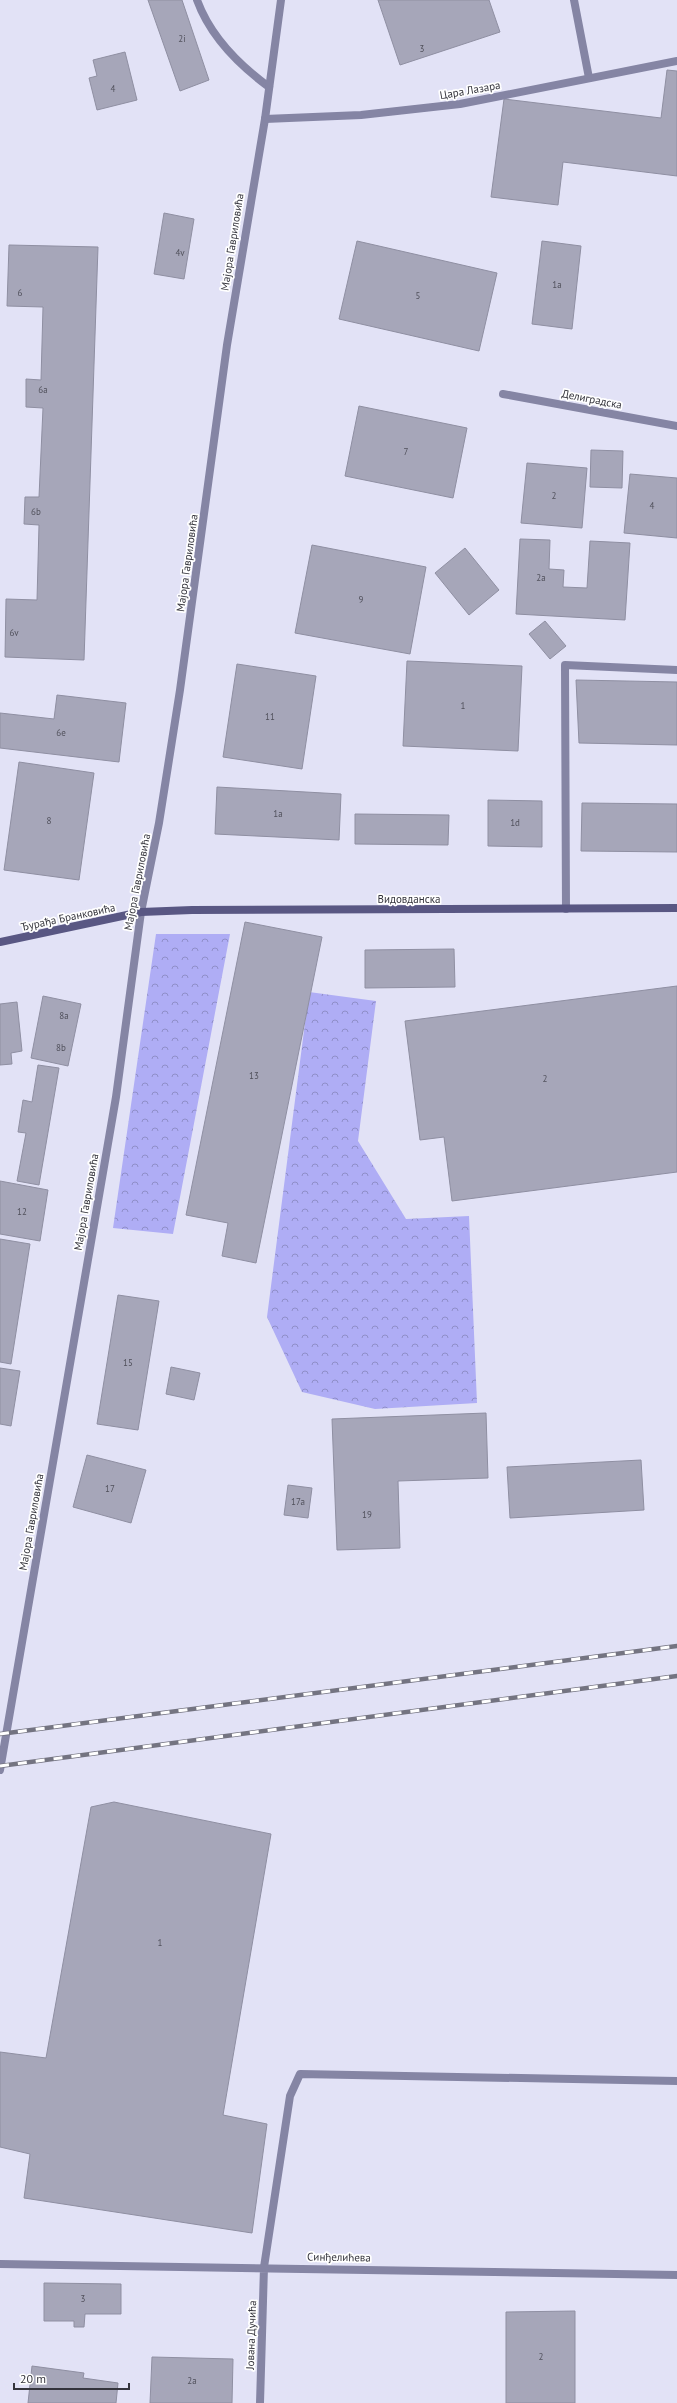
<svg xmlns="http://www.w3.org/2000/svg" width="677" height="2403" viewBox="0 0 677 2403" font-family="'PT Sans',sans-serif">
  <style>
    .forest { fill: url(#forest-crowns) }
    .building { fill: #a6a6b9; stroke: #8f8fa2 }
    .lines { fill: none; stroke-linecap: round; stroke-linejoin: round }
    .service { stroke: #8585a4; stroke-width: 8 }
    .minor { stroke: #8585a4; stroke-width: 8 }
    .tertiary { stroke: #8585a4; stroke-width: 8 }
    .secondary { stroke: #595783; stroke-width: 8 }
    .rail-casing { stroke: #747481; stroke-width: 4.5 }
    .rail { stroke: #fff; stroke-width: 3; stroke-dasharray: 9; stroke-linecap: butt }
    .labels { text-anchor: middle; stroke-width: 3.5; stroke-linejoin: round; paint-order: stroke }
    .number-label { font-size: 9px; fill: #50505b }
    .street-label { font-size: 11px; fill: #34343c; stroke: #fff }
  </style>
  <defs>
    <pattern id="forest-crowns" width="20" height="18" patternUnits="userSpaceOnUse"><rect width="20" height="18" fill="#afadf5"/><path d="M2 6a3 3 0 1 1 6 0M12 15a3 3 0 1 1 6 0" fill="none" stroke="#8f8ec8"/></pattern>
  </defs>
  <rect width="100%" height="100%" fill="#e2e2f6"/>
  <path class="forest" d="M156,934H230L173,1234L113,1228Z
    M309,992L376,1001L358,1141L406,1219L469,1216L477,1403L375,1409L302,1392L267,1317Z"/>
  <path class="building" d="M148,0H182L209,80L180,91Z
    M378,0H489L500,32L400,65Z
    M125,52L137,100L97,110L89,78L97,76L93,60Z
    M667,70L677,71V176L563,162L558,205L491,197L504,99L661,118Z
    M164,213L194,219L184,279L154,274Z
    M357,241L497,273L479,351L339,319Z
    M542,241L581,246L572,329L532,324Z
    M9,245L98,247L84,660L5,657L6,599L37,600L39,525L24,524L25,497H39L43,408L26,407V379L41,380L43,307L7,306Z
    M359,406L467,428L453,498L345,476Z
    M591,450L623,451L622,488L590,487Z
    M527,463L587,468L582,528L521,523Z
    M630,474L677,478V538L624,533Z
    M520,539L550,540L549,569L564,570L563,587L587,588L590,541L630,543L625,620L516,614Z
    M312,545L426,567L410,654L295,633Z
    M465,548L499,590L469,615L435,573Z
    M545,621L566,646L550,659L529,634Z
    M407,661L522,666L518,751L403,746Z
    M237,664L316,676L302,769L223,757Z
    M576,680L677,682V745L579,743Z
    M57,695L126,703L119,762L0,748V713L54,719Z
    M19,762L94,773L79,880L4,870Z
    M217,787L341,794L339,840L215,834Z
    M488,800L542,801V847L488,846Z
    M582,803L677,804V852L581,851Z
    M355,814L449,815L448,845L355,844Z
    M245,922L322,937L256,1263L222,1256L228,1223L186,1215Z
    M454,949L455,987L365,988V950Z
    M677,986V1172L452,1201L444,1137L420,1140L405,1021Z
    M43,996L81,1004L68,1066L31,1058Z
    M17,1002L22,1051L11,1053L12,1064L0,1065V1004Z
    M38,1065L59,1068L39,1185L17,1181L26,1133L18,1132L23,1100L32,1102Z
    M0,1181L48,1190L40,1241L0,1234Z
    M0,1239L30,1244L11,1364L0,1362Z
    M118,1295L159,1301L138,1430L97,1424Z
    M171,1367L200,1373L194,1400L166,1394Z
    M0,1368L20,1371L11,1426L0,1424Z
    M486,1413L488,1478L398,1481L400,1548L337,1550L332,1419Z
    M87,1455L146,1470L131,1523L73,1507Z
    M641,1460L644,1510L510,1518L507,1467Z
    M288,1485L312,1488L308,1518L284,1515Z
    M114,1802L271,1834L223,2115L267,2124L252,2233L24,2198L30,2154L0,2147V2052L46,2058L91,1807Z
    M44,2283L121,2284V2314H85L84,2327H74V2321H44Z
    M575,2311V2403H506V2312Z
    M152,2357L233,2359L232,2403H150Z
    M32,2366L84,2373L83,2378L118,2383L116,2403H28Z"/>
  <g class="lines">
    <path class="service" d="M197,0C210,36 239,65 269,87
      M574,0L589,78
      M566,909L565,665L677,670
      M264,2267L290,2096L300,2074L677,2081"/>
    <path class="minor" d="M265,119L361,115L460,104L677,61
      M503,394L677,426
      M0,2264L677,2275
      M260,2403L264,2267"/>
    <path class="tertiary" d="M0,1770L116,1097L141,912L159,823L180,690L227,345L265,119L281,0"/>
    <path class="secondary" d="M0,942L141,912L192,910L677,908"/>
    <g class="rail-casing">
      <path id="rail" d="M0,1734L677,1646
        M0,1766L677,1676"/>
    </g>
    <use href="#rail" class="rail"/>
  </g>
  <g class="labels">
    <g class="number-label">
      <text x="182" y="42">2i</text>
      <text x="422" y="52">3</text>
      <text x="113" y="92">4</text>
      <text x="180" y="256">4v</text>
      <text x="557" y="288">1a</text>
      <text x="20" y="296">6</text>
      <text x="418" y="299">5</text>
      <text x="43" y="393">6a</text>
      <text x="406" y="455">7</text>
      <text x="554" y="499">2</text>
      <text x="652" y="509">4</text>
      <text x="36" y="515">6b</text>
      <text x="541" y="581">2a</text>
      <text x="361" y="603">9</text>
      <text x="14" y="636">6v</text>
      <text x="463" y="709">1</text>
      <text x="270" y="720">11</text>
      <text x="61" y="736">6e</text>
      <text x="278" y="817">1a</text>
      <text x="49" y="824">8</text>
      <text x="515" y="826">1d</text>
      <text x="64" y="1019">8a</text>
      <text x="61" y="1051">8b</text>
      <text x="254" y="1079">13</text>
      <text x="545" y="1082">2</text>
      <text x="22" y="1215">12</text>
      <text x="128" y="1366">15</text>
      <text x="110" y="1492">17</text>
      <text x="298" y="1505">17a</text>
      <text x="367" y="1518">19</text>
      <text x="160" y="1946">1</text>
      <text x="83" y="2302">3</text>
      <text x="541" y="2360">2</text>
      <text x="192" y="2384">2a</text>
    </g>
    <g class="street-label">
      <text transform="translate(470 90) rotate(-10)" y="4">Цара Лазара</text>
      <text transform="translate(232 242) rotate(-81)" y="4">Мајора Гавриловића</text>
      <text transform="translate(592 399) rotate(11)" y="4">Делиградска</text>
      <text transform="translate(187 563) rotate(-82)" y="4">Мајора Гавриловића</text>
      <text transform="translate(137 882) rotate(-79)" y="4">Мајора Гавриловића</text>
      <text x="409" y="903">Видовданска</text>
      <text transform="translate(68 917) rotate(-12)" y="4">Ђурађа Бранковића</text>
      <text transform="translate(86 1202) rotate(-80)" y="4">Мајора Гавриловића</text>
      <text transform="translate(31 1522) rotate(-80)" y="4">Мајора Гавриловића</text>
      <text transform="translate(339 2257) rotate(1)" y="4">Синђелићева</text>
      <text transform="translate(251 2335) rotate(-88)" y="4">Јована Дучића</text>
    </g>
  </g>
  <path d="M14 2383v6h115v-6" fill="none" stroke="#34343c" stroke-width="2"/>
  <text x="20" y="2383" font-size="12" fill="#34343c" stroke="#ffffff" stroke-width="3" paint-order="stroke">20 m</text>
</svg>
